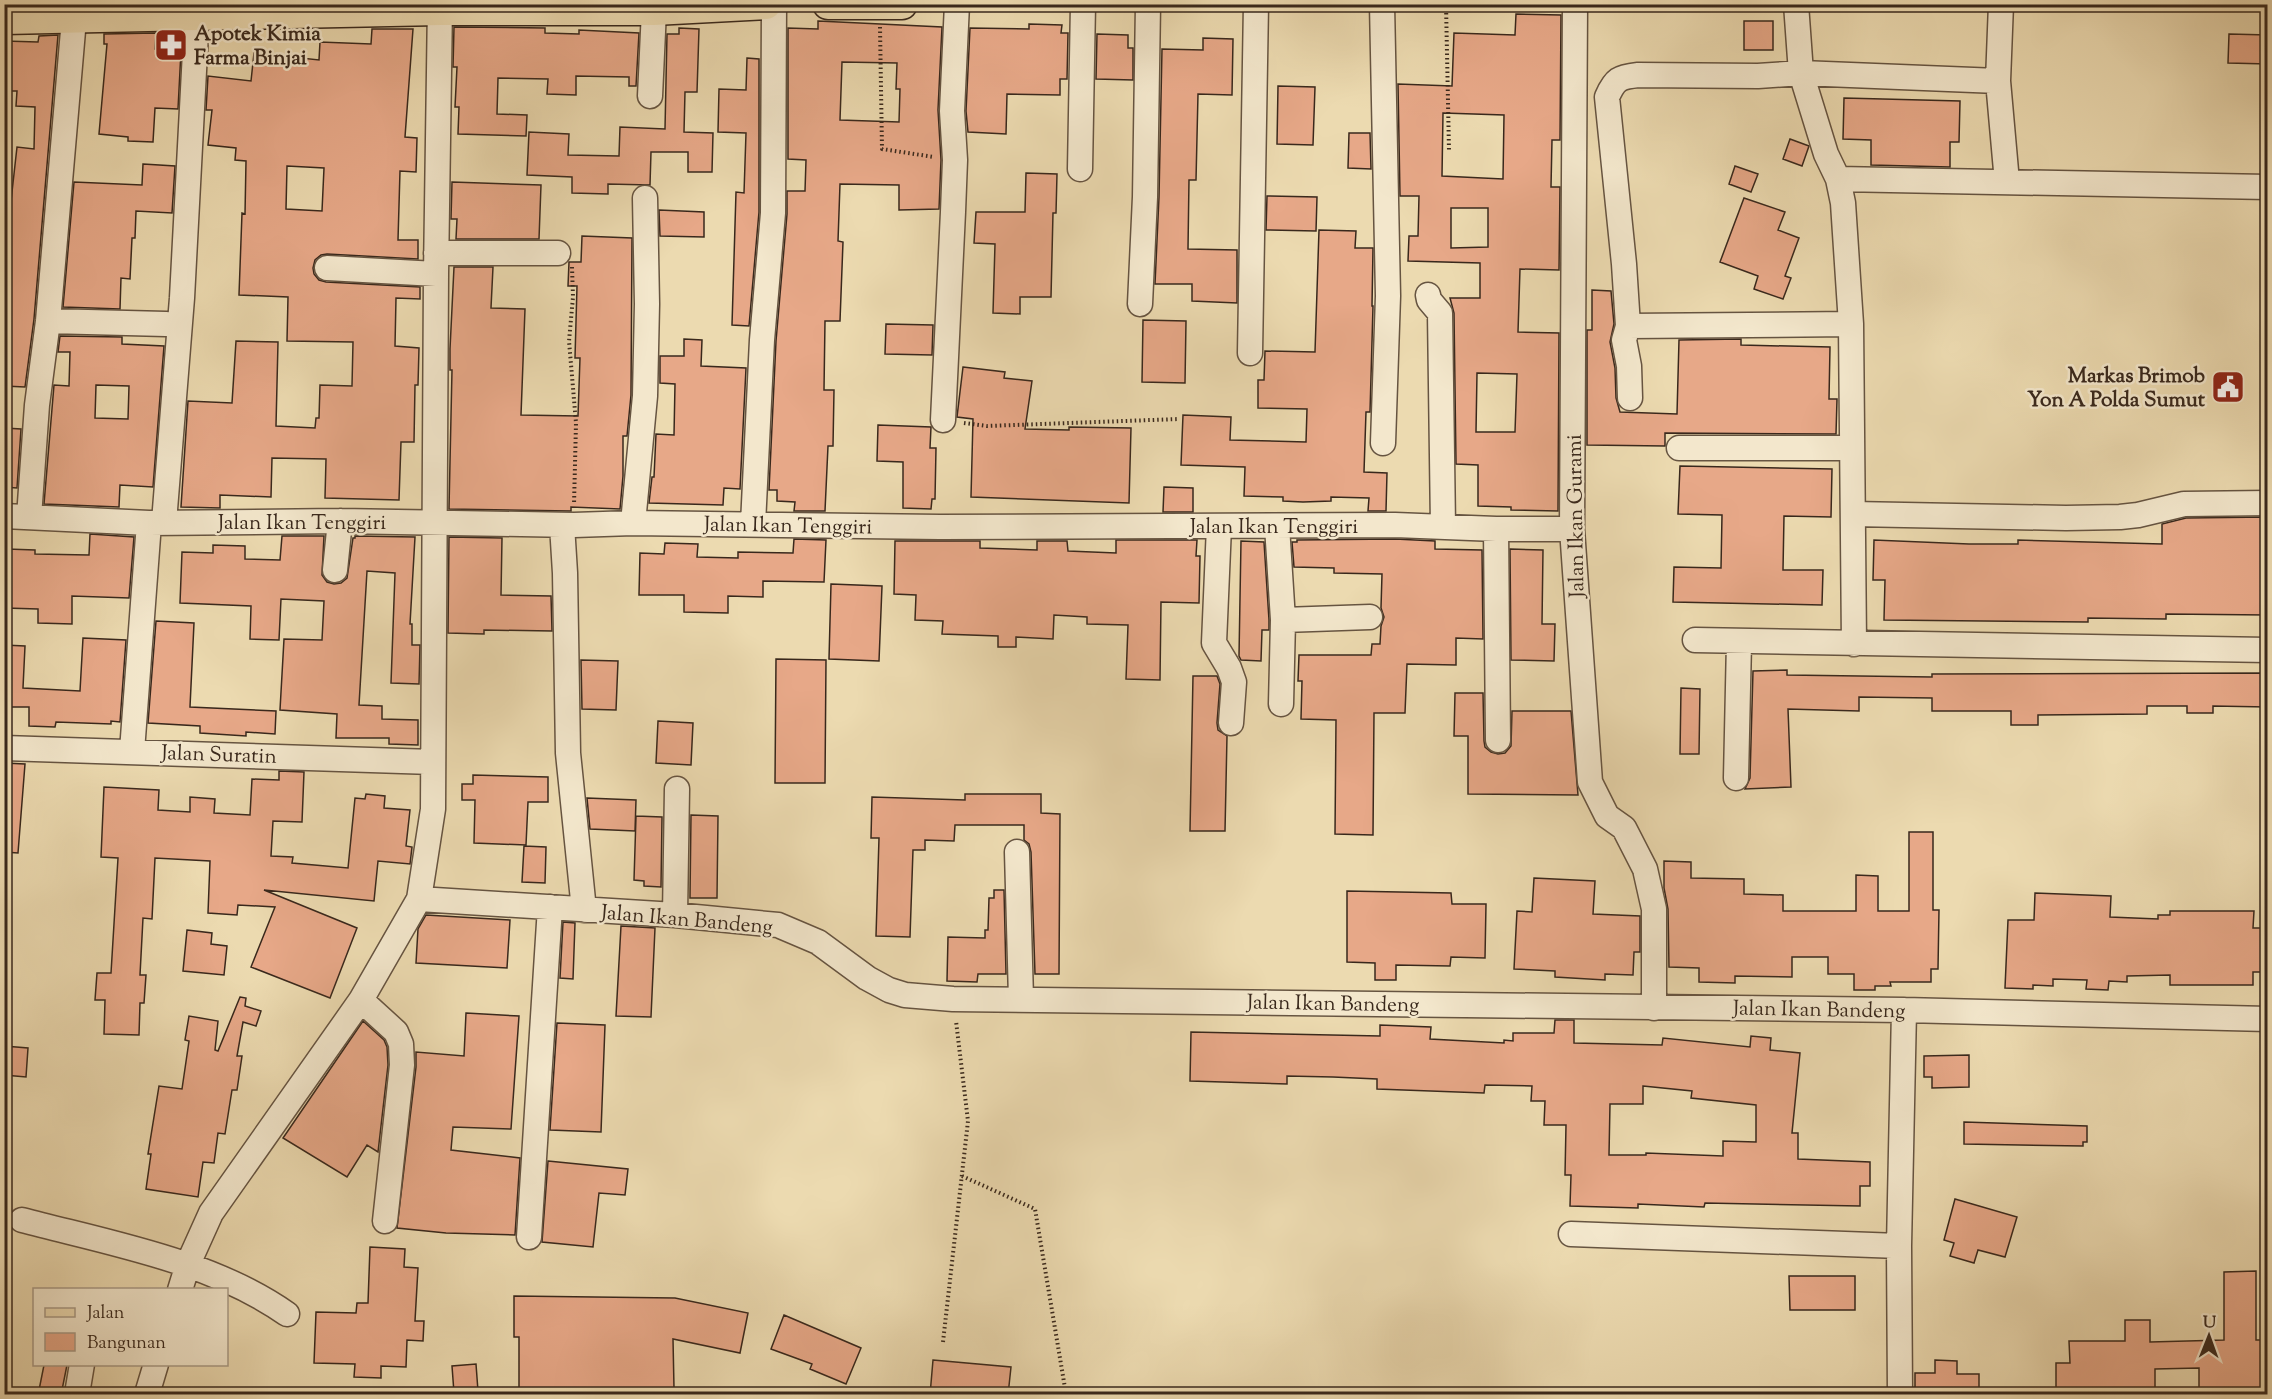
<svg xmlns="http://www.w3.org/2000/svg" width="2272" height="1399" viewBox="0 0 2272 1399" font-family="'Sorts Mill Goudy',serif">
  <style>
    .building { fill: #e7a888; stroke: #39281c; stroke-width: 1.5; fill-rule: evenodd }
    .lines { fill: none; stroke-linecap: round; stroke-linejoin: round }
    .minor-casing { stroke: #665441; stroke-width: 27 }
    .major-casing { stroke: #39281c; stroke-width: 33 }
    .path { stroke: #39281c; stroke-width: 4; stroke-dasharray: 1.5 3; stroke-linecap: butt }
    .minor { stroke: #f3e7cc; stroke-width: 24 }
    .major { stroke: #ecdab0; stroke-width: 30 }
    .labels { text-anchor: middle; stroke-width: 5; stroke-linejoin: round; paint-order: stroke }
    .poi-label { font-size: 21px; font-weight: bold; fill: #39281c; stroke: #f3e7cc; text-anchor: start }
    .street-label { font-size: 21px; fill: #39281c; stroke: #f3e7cc }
  </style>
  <rect width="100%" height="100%" fill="#ecdab0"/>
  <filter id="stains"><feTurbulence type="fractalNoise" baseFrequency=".00333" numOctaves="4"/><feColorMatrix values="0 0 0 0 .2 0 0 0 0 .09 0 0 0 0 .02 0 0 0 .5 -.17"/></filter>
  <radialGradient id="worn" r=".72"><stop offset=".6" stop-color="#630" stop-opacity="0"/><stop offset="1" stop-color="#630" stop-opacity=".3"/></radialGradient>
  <path class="building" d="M1516,14L1561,15L1560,140H1552L1551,187H1560L1559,270L1520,269L1518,332L1559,333L1558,511L1511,510V507L1478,506V465L1456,464L1454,313L1450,298H1480V263L1408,261L1409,236H1418L1419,196H1400L1398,84L1452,86L1454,33L1515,35ZM1443,113L1504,115L1503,179L1442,176ZM1451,208H1488V247L1451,248ZM1477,373L1517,374L1515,432H1476Z
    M818,21L942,27L938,110L941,160L939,209L899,210V185L840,184L838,241L843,242L840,321H825L824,390H834L833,446H828L825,511H794L795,502L777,501V490H769L776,341L787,214V191H805L806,160L788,159V28L818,29ZM842,62L897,63L896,89H900L899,122L840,120Z
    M1744,21H1773V50H1744Z
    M1029,24L1062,25L1061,33H1068L1067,79H1060V95L1007,94L1006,134L968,132L966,111L970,28L1029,29Z
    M454,27L545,28V33L579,34V30L639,33L636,86H629V77L576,76V95L547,94L548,79L498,78L497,114L527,115L526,136L458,134L459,107H455L457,67H453Z
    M679,28L699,29L697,92H685L684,132L713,133L712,172H688V152H651L650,185L608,184V194L572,193V177L527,175L529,132L569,134L568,155L619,156L620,127L665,129L667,34H679Z
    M372,29H413L405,137L417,138L416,172L400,171L398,240H418V259L327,254L321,255L315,260L313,268L314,274L319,280L326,282L420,287V299L396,298L395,346L419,348L418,385H415L414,442H401L399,500L325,498L326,459L272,458L271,497L220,495V508L181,507L188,401L232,403L236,341L278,342L276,426L315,428L316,418H319L320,385L352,386L353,342L287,341L288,297L239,295L242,213L245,214L246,161L235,160L236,148L208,145L212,110H206L208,76L251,81L254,53L319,60L320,42L371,44ZM287,166L324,168L322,211L286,209Z
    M156,33L155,49L181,51L178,109L155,108L153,142L128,141V137L99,134L107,44H104V34Z
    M1097,34L1128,35V48H1133V80L1096,79Z
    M2229,34L2268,35V64L2228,63Z
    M58,35L34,319L25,387L4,386V200L11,201L17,147L34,149L35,107L16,106L17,91H4V41L38,42L39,36Z
    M1203,38L1233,39L1232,95L1198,94L1196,180H1189L1188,249L1237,250V303L1192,301V284H1155L1159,197L1162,49L1203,50Z
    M747,58L759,59V212L749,326L732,325L736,192L744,193L746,133L718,132L719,89L746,90Z
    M1278,86L1315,87L1313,145L1277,144Z
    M1844,98L1960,101L1959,142H1950V167L1871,165V140L1843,139Z
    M1349,133H1370L1371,169L1348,168Z
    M1790,139L1809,146L1802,166L1783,159Z
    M143,164L175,166L172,213L136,211L135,238H132L130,279L121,278L120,309L63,307L74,182L142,185Z
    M1735,166L1758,174L1751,192L1729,184Z
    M1026,173L1057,174L1056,213H1053L1051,297H1020V314L993,313L995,244L974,243L976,212H1025Z
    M452,182L541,185L539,239H456L457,219H451Z
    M1267,196L1317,197L1316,231L1266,230Z
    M1744,198L1785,212L1778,230L1799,238L1785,276L1791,278L1783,299L1754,289L1758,276L1720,262Z
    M659,210L704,212V237L660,236Z
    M1319,230L1356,231L1355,248H1373L1372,306H1373L1370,412H1366L1364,472L1387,473L1386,511H1368L1369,498L1331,497V501L1303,502L1283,501V497L1244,496L1245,467L1181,465L1183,415L1231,417L1230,440L1306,442L1307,409L1258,408V380H1264L1265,351L1315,352Z
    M582,236L632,238L631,395L627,436H623V476L620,509L571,507V511L449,509L452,370H450V349L454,267H493L491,308L525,309L521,415L578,416L580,358H575L577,286H568L569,262H581Z
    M1592,290L1611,291L1614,324L1610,342L1615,368L1616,398L1620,412L1677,414L1679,340L1741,339V345L1830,347L1829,399H1837L1836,434L1665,433V446L1587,445V330H1592Z
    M1143,320L1186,321L1185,383L1142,382Z
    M886,324L933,325L932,355L885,354Z
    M60,336L122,337V344L164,346L153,487L120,485L119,507L44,504L54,385L69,386L70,352H58ZM96,385L129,386L128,419L95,418Z
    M684,339L702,340L701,366L746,368L740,489L724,488L723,505L649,503L652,477H654L656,434L674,435L675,384L660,383V356H684Z
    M963,367L1005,372L1004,378L1032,381L1025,429L1069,430V427L1131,428L1129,503L971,497L973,419L957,417Z
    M878,425L931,427L930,448H936L935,499H932L931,509L903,508V462L877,461Z
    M4,428L21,429L17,488L4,487Z
    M1680,466L1832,469L1831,517L1784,516L1783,570H1823L1822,605L1673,602L1674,567L1721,568L1722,515L1678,514Z
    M1164,487L1193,488V512H1163Z
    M2268,517V615L2166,614V619L2088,618V622L1884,620L1885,580H1873L1874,540L1969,544H2018V540L2162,544V524L2186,518Z
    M90,534L134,537L129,598L72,596V624L38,623V609L5,608L7,549L35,550V554L89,555Z
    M282,536H324L322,575L327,582L334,584L341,583L347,578L353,538H355V536L415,537L410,624H412V645H420L419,684L391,683L395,573L367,571L359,705L382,706V719L418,720V745L389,744V738H336L337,714L280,710L284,639L322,640L324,601L281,599L279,640L250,639L251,606L180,603L182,552L213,553V545L245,546V559L280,560Z
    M449,537L502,538L501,595L551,596L552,631L484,630V634L448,633Z
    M794,539L826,540L824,582L763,581V597L728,596V613L684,612V595H639L640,553L664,554L665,543L698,544L697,557L738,558V552L793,553Z
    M1395,539L1435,541V549L1482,550L1483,639L1456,638V665L1407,664L1405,713H1374L1373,835L1335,834L1336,720L1301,719L1302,681H1298L1299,655H1371L1372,644H1380L1381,626L1384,617L1381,608L1382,574L1334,573V568L1294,567L1292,542H1297V540Z
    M1116,540H1197L1196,556H1200L1199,603L1161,602L1160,680L1126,679L1128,625L1087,624V617L1054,615L1053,639L1016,637V647H998V636L942,634L943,621L915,620L916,595L894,594L895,541H980V548L1037,550V541H1067L1068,551L1116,553Z
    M1241,541L1264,542L1269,620V630H1262L1261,661L1241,660L1239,656Z
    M1510,549L1543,550L1542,624H1555L1554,661L1511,660Z
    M831,584L882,586L879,661L829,659Z
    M156,621L194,623L190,707L276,711L275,734L246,732V736L200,733V726L148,723Z
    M83,638L126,640L120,722L111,721V724L56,722L55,727L29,726V707H4V645L25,646L23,688L80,691Z
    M776,659L826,660L825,783H775Z
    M581,660L618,661L616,710L582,709Z
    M1787,670V675L1932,677V674L2268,673V707L2213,706V713H2187V706H2147V714L2038,715V725H2011V711H1932V698L1859,697V711L1788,709L1791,787L1745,789L1750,778L1753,671Z
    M1193,676H1217L1220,684L1217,723L1218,730L1227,736L1225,831H1190Z
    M1681,688L1700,689L1699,754H1680Z
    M1455,693H1483L1484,741L1485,747L1491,752L1498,754L1505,753L1511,746L1512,711H1571L1578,795L1468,794V736H1454Z
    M658,721L693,723L691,765L656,763Z
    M4,763L25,764L18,853L4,852Z
    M279,771L304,772L302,822L273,821L271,856L293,857L292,863L348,868L355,798L365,799L366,794L385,796L384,808L410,810L406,846L412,847L410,864L378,861L374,901L264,890L357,928L330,998L251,967L275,907L238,905L237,915L208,913L210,861L155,858L152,919L143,918L140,975H146L144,1003H140L139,1035L104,1034L105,1000H95L97,973H111L118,858L101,857L104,787L159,790L158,810L190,812V797L215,799L214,813L250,815L252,779L279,780Z
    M473,775L548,777V802H528L526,845L474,843L475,800H462V784H473Z
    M965,794H1041V813L1060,814L1059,974H1035L1031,852L1029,844L1024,840V825H955L954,841L925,840V850H913L910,937L876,936L879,838H871L872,797L965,800Z
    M587,798L636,800L635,831L590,829Z
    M691,815L718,816L717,898H690Z
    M636,816L662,817L661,887L644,886V881L634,880Z
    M1909,832H1933V910H1939L1938,969H1931V982H1890L1891,986H1875V990H1854V974H1828V957H1792V977L1735,976V983L1699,982V968L1669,967L1668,909L1664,888V861L1691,862V878L1744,879V894L1783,895V911H1856V875L1878,876V911H1909Z
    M524,846L546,847L545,883L522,882Z
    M1534,878L1595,881L1593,914L1640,916V952H1634L1633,975L1605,974V980L1555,977V971L1514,969L1517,911L1532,912Z
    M994,890H1004L1006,974H978L977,982L947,981L948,937L985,938V930H988L989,898H994Z
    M1347,891L1451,893L1452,904H1486L1485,958L1451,957L1450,966L1396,965V980H1375V963L1347,962Z
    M2035,893L2111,896L2110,917L2158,919V915H2170V911H2254L2253,928H2266V972H2253V985H2170V975L2127,976V982L2109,981L2108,990L2086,989L2087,980L2053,979V986L2033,985V989L2005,988L2008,920H2034Z
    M426,915L510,920L507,968L416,963L418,929Z
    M563,922L575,923L573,979L560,978Z
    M621,926L655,928L651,1017L616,1016Z
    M187,930L212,933L211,944L227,946L224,975L183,971Z
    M240,997L246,998L245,1006L261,1011L256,1026L243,1022L237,1056H242L237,1090H232L225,1134L218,1133L214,1163L203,1162L198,1197L146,1189L151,1154H148L159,1086L182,1089L189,1041L185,1040L189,1016L218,1021L215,1050L218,1051Z
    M466,1013L519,1016L511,1129L453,1127L451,1150L520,1158L515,1235L446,1233L397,1228L416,1067V1052L464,1056Z
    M1555,1020H1574V1043L1662,1045L1663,1038L1750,1047L1751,1036L1771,1038L1770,1050L1800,1053L1792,1133H1798V1159L1870,1162V1186H1860V1206L1705,1203L1704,1207L1638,1204V1208L1570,1206L1571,1175H1565L1566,1125H1544L1545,1101H1531L1532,1086L1485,1085L1484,1093L1377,1089V1079L1333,1077L1287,1076V1084L1190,1081L1191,1032L1380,1036V1025L1431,1027L1430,1039L1504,1043V1040L1513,1041V1033H1554ZM1643,1086L1692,1091L1691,1098L1756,1105V1142L1723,1141V1156L1646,1153V1155H1609L1610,1104H1643Z
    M363,1021L384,1040L387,1047L388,1065L378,1152L367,1145L347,1177L283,1138Z
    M557,1023L605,1025L601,1132L550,1130Z
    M4,1046L28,1048L26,1077L4,1075Z
    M1969,1055V1087L1932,1088V1077H1924V1056Z
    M1964,1122L2087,1126V1142H2083V1146L1964,1144Z
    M548,1161L628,1169L625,1195L599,1193L593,1247L542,1242Z
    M1955,1199L2017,1217L2005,1257L1978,1250L1974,1263L1950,1256L1954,1243L1944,1240Z
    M370,1247L405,1249L404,1267L418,1268L415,1321H424L423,1341L407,1340L406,1367L381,1366V1378L354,1377L355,1364L314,1363L316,1312L356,1313L357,1303H368Z
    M2256,1271V1340H2268V1392L2199,1393V1368L2155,1369V1395H2056V1363H2070L2069,1341H2125V1320H2150V1342L2224,1340V1272Z
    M1789,1276H1855V1310H1790Z
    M514,1296L675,1298L748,1313L740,1353L673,1339L674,1388L581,1390V1393L519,1392V1337H514Z
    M784,1315L861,1348L846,1384L810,1369L812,1364L771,1349Z
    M933,1360L1011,1367L1008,1395H930Z
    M1935,1360L1957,1361V1374H1979V1395L1915,1393V1373H1935Z
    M476,1364L478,1391L454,1393L452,1366Z
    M44,1365H67L61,1395H38Z"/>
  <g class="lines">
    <g class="minor-casing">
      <path id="minor" d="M1382,4L1388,296L1383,443
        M1575,4L1572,529L1590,782L1607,816L1624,828L1645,869L1654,909V1008
        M1796,4L1801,73L1826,154L1838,179L1843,203L1851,324L1854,644
        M2001,4L1998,81L2007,182
        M650,96L654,10
        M1080,169L1083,4
        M1838,179L2268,187
        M436,253H558
        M327,268L436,274
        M1428,295L1429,300L1440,313L1443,527
        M1140,304L1145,197L1148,4
        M48,321L166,324
        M1628,326L1851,324
        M1250,353L1256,4
        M1630,398L1629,366L1624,340L1628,326L1624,264L1607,97C1615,79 1619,77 1638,75L1758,76L1801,73L1998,81
        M943,420L953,212L955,160L952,111L957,4
        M1679,448H1851
        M1853,514L2066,518L2120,517L2138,515L2184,504L2268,503
        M4,516L149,523L340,521L574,525L633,523L940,527L1395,525L1496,529H1572
        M29,517L37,405L48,321L74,19
        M164,522L182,298L197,14
        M633,523L645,396L647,304L645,198
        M753,524L762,340L773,213L774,4
        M562,525L565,573L568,753L584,910
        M1219,526L1214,643L1229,668L1234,682L1231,723
        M1277,526L1283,620L1281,704
        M1496,529L1498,740
        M335,570L340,521
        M1283,620L1370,617
        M1695,640L2268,650
        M4,748L433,762
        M132,751L149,523
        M1736,778L1739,642
        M1017,852L1021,999
        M419,899L675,915L778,925L818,942L867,978L889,990L905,995L953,999L1904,1010L2268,1019
        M675,915L677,789
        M361,1000L396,1032L401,1044L402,1065L385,1221
        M22,1220C109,1243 212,1261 287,1314
        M1571,1234L1899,1246
        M529,1237L550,907
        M180,1290L188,1264L211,1213L361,1000L419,899L433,809L436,274L440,4
        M77,1394L82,1364
        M147,1394L156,1364
        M1900,1394L1899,1246L1904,1010"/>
    </g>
    <g class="major-casing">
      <path id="major" d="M828,4H902
        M4,19L440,10H654L766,4"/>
    </g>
    <path class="path" d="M1446,4L1449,151
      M880,27L882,149L934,157
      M572,267L573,297L569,341L576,423L574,505
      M964,423L987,426L1179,419
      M962,1176L1035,1209L1066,1394
      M943,1342L968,1121L956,1021"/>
    <use href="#minor" class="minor"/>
    <use href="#major" class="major"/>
  </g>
  <defs>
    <g id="pharmacy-square" transform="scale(1.725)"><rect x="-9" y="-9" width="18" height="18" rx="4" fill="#8f2418" stroke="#f3e7cc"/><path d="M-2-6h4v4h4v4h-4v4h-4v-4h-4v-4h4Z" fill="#fff"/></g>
    <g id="civic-square" transform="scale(1.725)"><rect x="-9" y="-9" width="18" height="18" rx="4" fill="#8f2418" stroke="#f3e7cc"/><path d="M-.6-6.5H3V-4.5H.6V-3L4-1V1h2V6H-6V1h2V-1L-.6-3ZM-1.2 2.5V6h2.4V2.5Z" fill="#fff"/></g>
  </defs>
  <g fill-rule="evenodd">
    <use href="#pharmacy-square" x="171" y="45"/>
    <use href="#civic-square" x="2228" y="387"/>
  </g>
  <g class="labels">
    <g class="poi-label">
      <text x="194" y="40">Apotek Kimia<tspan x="194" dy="24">Farma Binjai</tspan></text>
      <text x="2205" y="382" text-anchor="end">Markas Brimob<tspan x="2205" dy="24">Yon A Polda Sumut</tspan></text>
    </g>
    <g class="street-label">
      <text transform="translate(1575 516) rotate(-91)" y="7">Jalan Ikan Gurami</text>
      <text x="302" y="529">Jalan Ikan Tenggiri</text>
      <text transform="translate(788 525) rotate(1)" y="7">Jalan Ikan Tenggiri</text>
      <text x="1274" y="533">Jalan Ikan Tenggiri</text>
      <text transform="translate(219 754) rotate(2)" y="7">Jalan Suratin</text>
      <text transform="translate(687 919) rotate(5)" y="7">Jalan Ikan Bandeng</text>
      <text transform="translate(1333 1003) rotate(1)" y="7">Jalan Ikan Bandeng</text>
      <text transform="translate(1819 1009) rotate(1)" y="7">Jalan Ikan Bandeng</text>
    </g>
  </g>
  <rect width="2272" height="1399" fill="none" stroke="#ecdab0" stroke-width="24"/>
  <rect x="6" y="6" width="2260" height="1387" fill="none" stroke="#39281c" stroke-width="3"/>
  <rect x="12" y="12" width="2248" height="1375" fill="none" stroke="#39281c" stroke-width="1.5"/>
  <rect x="33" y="1288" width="195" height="78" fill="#f3e7cc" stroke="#a99b86" stroke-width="1.5"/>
  <rect x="45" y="1308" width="30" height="9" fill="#ecdab0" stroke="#a99b86" stroke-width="1.5"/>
  <text x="87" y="1318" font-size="18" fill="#39281c">Jalan</text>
  <rect x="45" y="1333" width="30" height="18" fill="#e7a888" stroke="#a99b86" stroke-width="1.5"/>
  <text x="87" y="1348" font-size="18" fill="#39281c">Bangunan</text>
  <g transform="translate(2209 1336) rotate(1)" stroke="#f3e7cc" stroke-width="4.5" paint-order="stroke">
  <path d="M0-4.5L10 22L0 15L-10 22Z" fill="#39281c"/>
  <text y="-9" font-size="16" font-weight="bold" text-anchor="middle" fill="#39281c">U</text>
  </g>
  <rect width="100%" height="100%" filter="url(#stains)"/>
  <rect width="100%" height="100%" fill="url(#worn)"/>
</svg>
